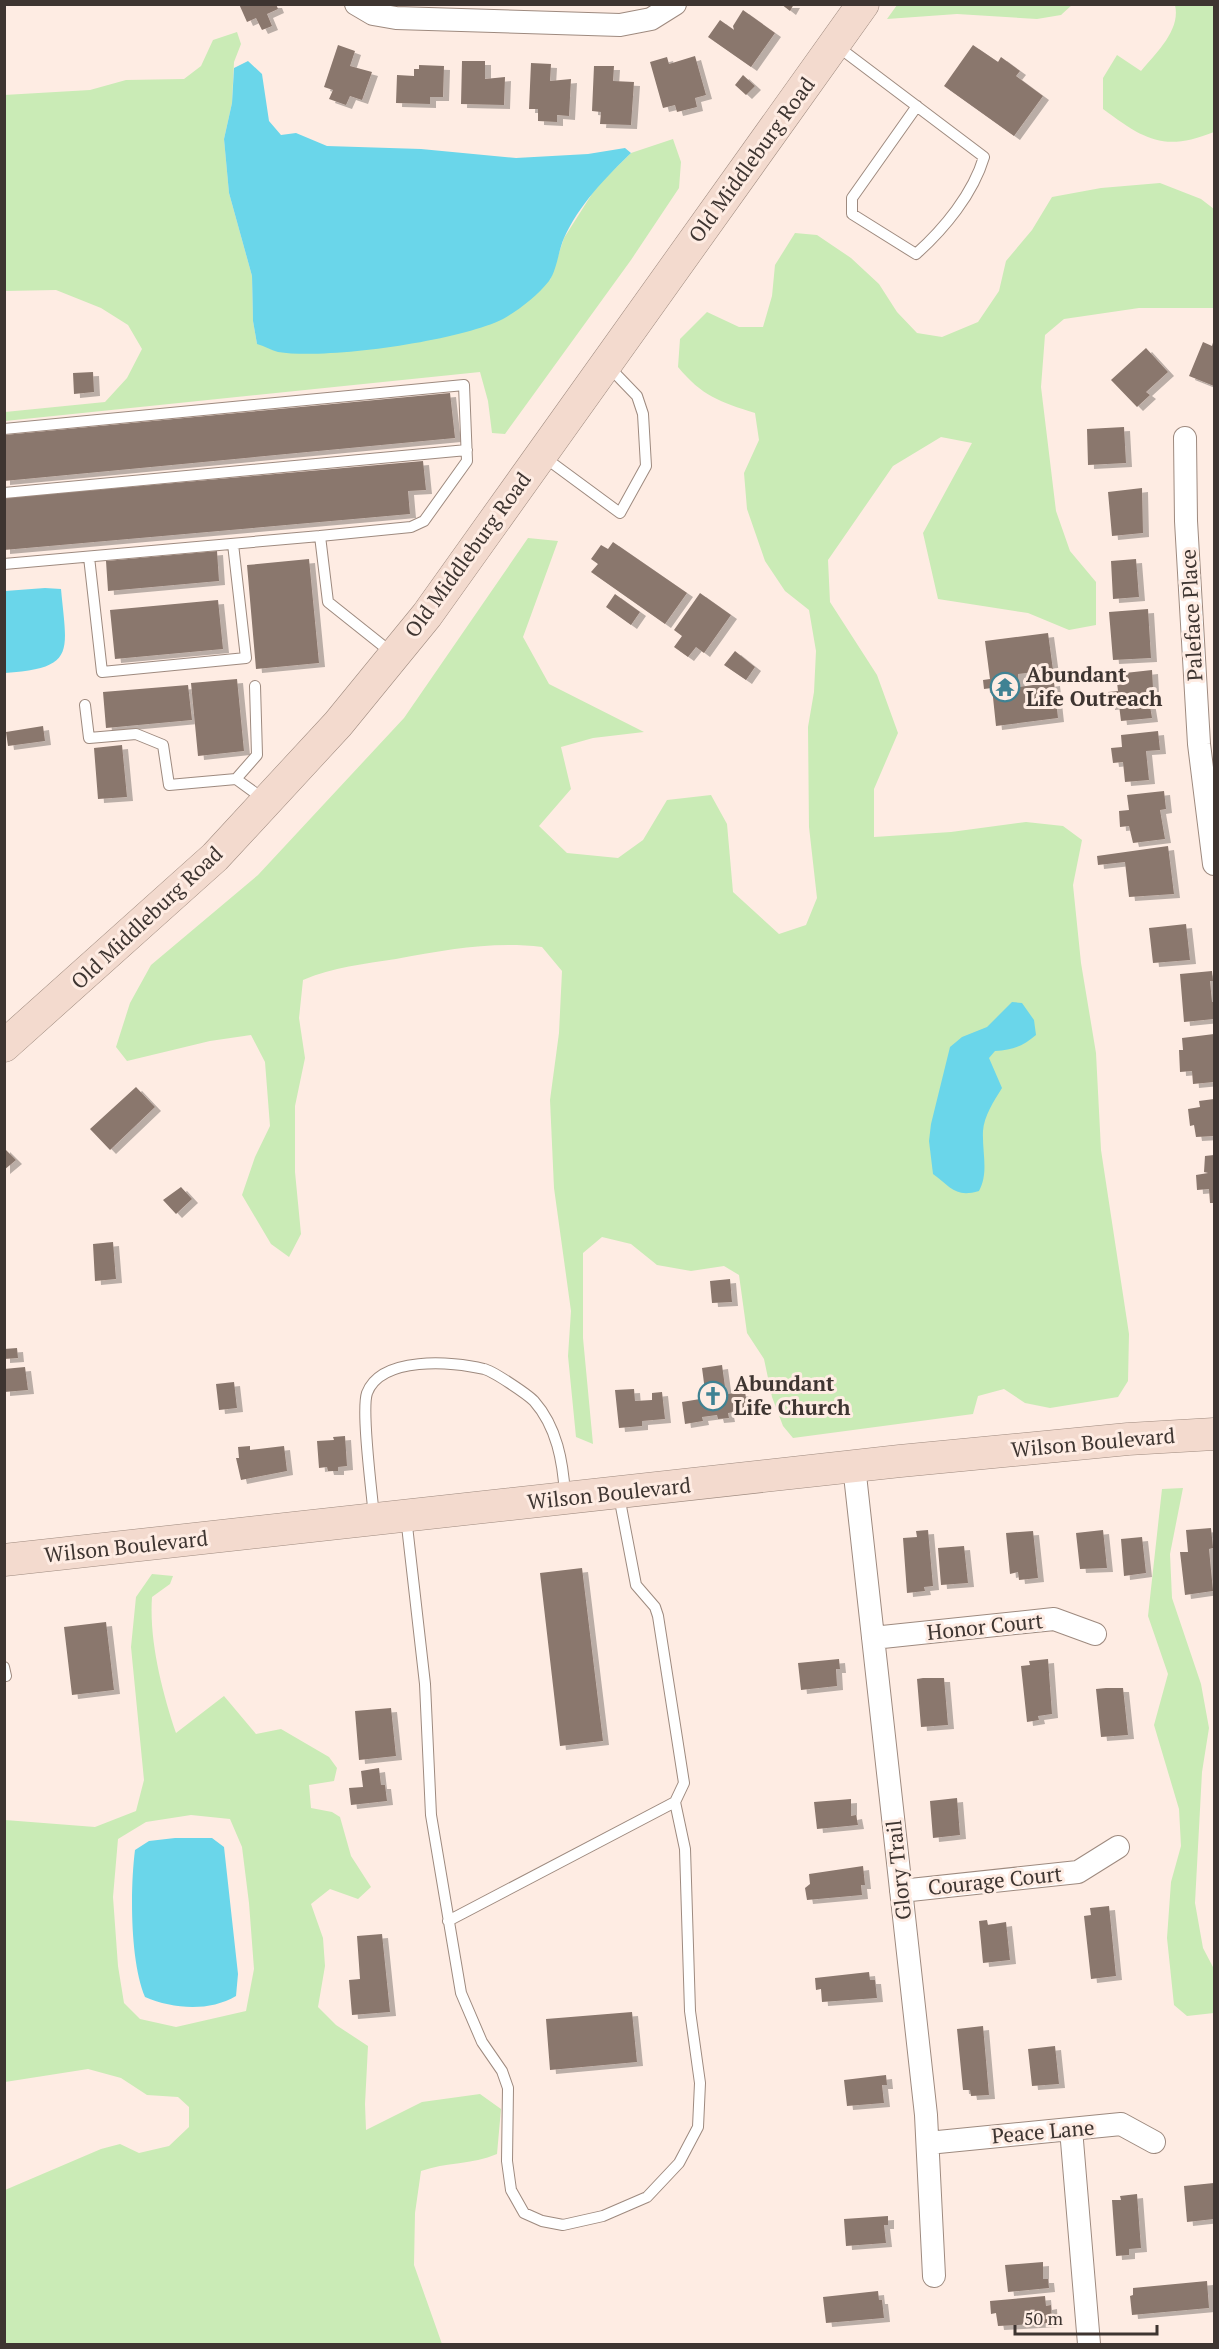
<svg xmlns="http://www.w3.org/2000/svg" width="1219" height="2349" viewBox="0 0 1219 2349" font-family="'PT Serif',serif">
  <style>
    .green { fill: #caebb6; fill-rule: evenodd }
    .water { fill: #6ad6ea }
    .building { fill: #8a776d; filter: url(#shadow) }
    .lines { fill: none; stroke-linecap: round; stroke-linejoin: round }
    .service-casing { stroke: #9e8a7f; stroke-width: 12 }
    .minor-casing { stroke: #9e8a7f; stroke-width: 24 }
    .secondary-casing { stroke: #9e8a7f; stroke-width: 33 }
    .service { stroke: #fff; stroke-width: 10 }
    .minor { stroke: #fff; stroke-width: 22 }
    .secondary { stroke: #f3dace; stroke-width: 32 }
    .labels { text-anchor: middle; stroke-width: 6; stroke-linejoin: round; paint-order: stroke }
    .street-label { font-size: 21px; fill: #3e3531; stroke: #feece3 }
    .poi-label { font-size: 21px; font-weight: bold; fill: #3e3531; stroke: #feece3; text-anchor: start }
  </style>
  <defs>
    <filter id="shadow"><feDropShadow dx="6" dy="4" stdDeviation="0" flood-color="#0004"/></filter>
  </defs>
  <rect width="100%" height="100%" fill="#feece3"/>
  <path class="green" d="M1073,4L1061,15L1037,19L957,14L887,19L897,5Z
    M1175,5H1214V132C1164,152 1145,140 1103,109V78L1117,55L1141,71C1156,53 1181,30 1175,5Z
    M237,32L241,44L234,62L232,103L224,139L229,193L252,276L253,321L257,344L550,280L564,238L597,186L631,153L673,139L681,162L679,188L631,260L505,434L492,433L488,401L480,372L5,421V412L105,402L127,378L142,349L128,325L101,308L56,290L5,291L4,95L90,90L126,80L184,79L201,66L213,40Z
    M1160,183L1201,199L1214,209V308H1139L1064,319L1045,335L1041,387L1056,511L1070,551L1096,582V625L1069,630L1028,613L938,599L923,533L972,443L941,437L893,466L828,560L830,602L877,675L898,733L874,789V837L951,832L1026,822L1063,826L1082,840L1073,885L1081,963L1096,1053L1101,1150L1129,1334L1128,1381L1118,1397L1050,1408L1025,1403L1004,1389L978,1396L973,1414L793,1438L783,1426L772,1397L764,1359L747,1333L739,1275L724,1266L691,1271L657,1265L631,1244L602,1237L583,1253V1338L593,1444L576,1437L568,1356L571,1311L554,1188L550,1100L559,1033L562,971L542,947C492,941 446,950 396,959C364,964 333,967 303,980L299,1018L305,1058L295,1106V1172L301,1234L289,1257L271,1244L242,1195L255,1157L270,1126L265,1062L251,1035L210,1041L127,1061L116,1047L130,1003L151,965L258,875L404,718L528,538L558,541L523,637L549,684L644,732L593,738L561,747L571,789L539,826L567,853L618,858L643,840L667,800L711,795L727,824L733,892L779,934L806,925L817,898L809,827L808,727L814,692L816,651L809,610L785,591L765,561L747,509L744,473L759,440L755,413C720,402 702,396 678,367L680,339L707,312L739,327H763L772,296L775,265L795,233L817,235L851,258L879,284L897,312L917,333L942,337L978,322L999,291L1006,261L1032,230L1052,197L1101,188Z
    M1183,1488L1170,1554L1172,1598L1201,1684L1209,1728L1202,1772L1195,1903L1203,1948L1214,1969V2013L1187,2016L1174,2005L1167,1938L1171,1882L1181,1846L1179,1809L1154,1725L1168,1674L1148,1616L1162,1489Z
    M152,1574L173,1576L170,1584L152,1597C149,1641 162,1691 176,1733L224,1696L256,1734L281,1729L329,1757L337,1768L334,1781L309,1785L311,1808L332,1812L340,1817L351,1856L371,1887L358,1899L330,1889L311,1904L323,1938L325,1966L318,2007L336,2025L368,2046L365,2104L366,2130L422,2102L480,2094L501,2109L497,2154C472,2165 446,2162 421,2171L415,2213L414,2265L442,2344H5V2190L101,2149L120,2144L139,2153L169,2146L189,2127V2107L178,2097L147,2095L121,2078L88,2069L5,2082V1820L95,1827L136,1811L144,1780L131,1647L136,1597ZM191,1815L230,1819L242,1847L249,1903L254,1969L246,2011L176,2027L140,2019L124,2003L118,1966L113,1897L118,1839L146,1822Z"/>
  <path class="water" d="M248,61L262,74L269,121L281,135L296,133L327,146L421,149L516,158L588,154L625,148L631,153C605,178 579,205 564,238C558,252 557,270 549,281C537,296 519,310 503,319C459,341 326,360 278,352C271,350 264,346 257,344L253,321L252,276L229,193L224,139L232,103L234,68Z
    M45,588L61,589C67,653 76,668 5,673V591Z
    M1012,1002L1022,1003L1034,1020L1036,1035C1023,1046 1013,1050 995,1051L989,1058L1002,1088C994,1101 984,1116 983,1131C982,1152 989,1173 979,1191C955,1198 951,1187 933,1174L929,1141L931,1124L950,1047L962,1037L987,1027Z
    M175,1838H212L224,1847L238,1974L236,1996C209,2012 173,2009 145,1997C130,1961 130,1889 135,1850L149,1841Z"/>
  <path class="building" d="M239,4H276L278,9L267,14L272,26L262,30L256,18L247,22Z
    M781,4H794L790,11Z
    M743,10L775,33L751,67L708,37L720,20L734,30L733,26Z
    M338,45L355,51L350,66L372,72L362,100L350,96L346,105L329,99L333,90L324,87Z
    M973,45L998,62L1001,57L1020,71L1016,76L1043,96L1014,136L944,86Z
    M695,56L706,95L695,98L697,107L677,112L675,105L663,108L650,62L667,57L669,64Z
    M462,61H485V79L505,77L504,105L461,104Z
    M531,63L551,64L550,81L571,79L569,116L557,115V122L538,121V109H529Z
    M419,65L444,66L443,97H430V104L396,103L397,75L414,76V69H419Z
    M594,66H614L613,81L634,82L631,125L600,124L601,112L592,111Z
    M743,75L755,86L746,95L735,85Z
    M1214,339V386L1189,376L1203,342L1212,346Z
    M1146,348L1168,372L1146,392L1150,395L1137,407L1111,380Z
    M93,372L94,392L74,394L73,373Z
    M450,393L455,438L4,481V435Z
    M1124,427L1126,463L1088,465L1087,429Z
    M423,461L426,490L408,491L410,514L4,550V498Z
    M1142,488L1143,533L1112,536L1108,492Z
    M613,542L687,593L665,624L591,572L598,564L591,559L601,545L608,549Z
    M217,551L219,581L108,591L106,561Z
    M309,559L319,663L256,669L247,565Z
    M1136,559L1139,597L1113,599L1111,561Z
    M700,593L731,615L704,653L696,647L688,657L674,647L682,636L674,630Z
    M615,594L640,612L631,625L606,607Z
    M218,600L223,649L115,659L110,610Z
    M1148,609L1151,658L1113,660L1109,612Z
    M1048,633L1053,670L1018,674L1019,687L1054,682L1058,718L996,726L992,688L984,689L983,680L990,679L985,641Z
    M735,651L755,667L746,680L724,665Z
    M1152,670L1153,688H1147L1152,718L1121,721L1119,705L1109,706L1108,692L1118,691L1116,674Z
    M237,679L244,751L198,756L191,683Z
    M188,685L192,720L106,728L103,692Z
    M43,726L45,741L8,746L6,732Z
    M1158,731L1160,750L1146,751L1149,780L1125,782L1123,762L1113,763L1111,748L1122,747L1121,735Z
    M122,745L127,797L98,799L94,748Z
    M1164,791L1166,809L1160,810L1165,839L1133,843L1129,826L1120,827L1119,811L1129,810L1127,795Z
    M1168,846L1174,894L1129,897L1125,862L1098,865L1097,856Z
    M1186,924L1190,960L1153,963L1149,928Z
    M1212,971L1213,981H1210L1212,1002H1214V1019L1184,1022L1180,974Z
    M1214,1034V1082L1193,1084L1192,1071L1180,1072L1179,1050H1183L1182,1038Z
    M136,1087L155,1107L110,1150L90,1129Z
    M1214,1099V1136L1196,1137L1194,1125L1190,1126L1188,1109L1200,1107L1199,1101Z
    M4,1148L16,1160L4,1170Z
    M1214,1155V1203H1210L1209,1189L1197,1190L1196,1175L1208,1173L1204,1172L1205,1156Z
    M181,1187L192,1199L176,1214L163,1200Z
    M113,1242L116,1279L95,1281L93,1244Z
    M730,1279L732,1302L712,1303L710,1281Z
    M17,1348L18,1358L4,1359V1349Z
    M722,1365L726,1394L745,1392L748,1410L728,1413L729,1418L718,1419L717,1415L702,1417L703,1421L685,1424L682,1402L706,1398L702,1368Z
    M25,1367L28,1390L4,1392V1369Z
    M234,1382L237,1408L219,1410L216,1384Z
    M634,1389L635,1401L652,1400V1393L662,1392L665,1419L642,1421V1426L619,1428L615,1390Z
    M345,1436L347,1466L338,1467V1471H328L327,1467L319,1468L317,1441L334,1440L333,1437Z
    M250,1446V1450L284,1446L287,1471L241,1480L236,1458H239L238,1447Z
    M1211,1528L1213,1548L1209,1549L1213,1591L1185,1595L1180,1552H1188L1186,1530Z
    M928,1530L933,1586L924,1587L925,1591L907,1593L903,1538L917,1537L916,1531Z
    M1103,1530L1107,1568L1080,1569L1076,1533Z
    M1033,1531L1038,1578L1019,1580L1018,1572L1010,1574L1006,1533Z
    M1142,1537L1146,1573L1124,1576L1121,1539Z
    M964,1546L968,1583L941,1585L938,1548Z
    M582,1568L603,1741L560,1746L540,1573Z
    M106,1622L114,1690L72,1695L64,1627Z
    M839,1659L840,1669H836L837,1686L801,1690L798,1663Z
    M1048,1659L1052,1714L1038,1716L1039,1720L1027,1722L1021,1666L1030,1665L1029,1661Z
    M923,1678H944L948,1725L921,1727L917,1679Z
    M1106,1688H1123L1128,1735L1101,1737L1096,1689Z
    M391,1708L396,1756L359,1760L355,1711Z
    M379,1768L381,1785H385L387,1801L351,1805L349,1788L363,1787L361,1771Z
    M957,1798L960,1835L933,1838L930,1801Z
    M851,1799V1816L856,1815L858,1825L817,1829L814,1802Z
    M863,1866L865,1885H861L862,1895L807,1900L805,1888L810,1884L809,1874Z
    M1109,1906L1116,1976L1091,1979L1084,1916L1091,1915L1090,1908Z
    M987,1920L988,1925L1006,1922L1010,1960L983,1963L979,1921Z
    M382,1934L390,2012L352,2015L349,1980L360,1979L357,1936Z
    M869,1972L870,1980H875L877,1998L822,2002L821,1989L816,1990L815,1978Z
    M632,2012L637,2062L550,2070L546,2019Z
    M983,2026L989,2095L971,2096L970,2090H963L957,2029Z
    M1055,2046L1059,2084L1032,2086L1028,2049Z
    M886,2075L887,2085H882L884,2103L847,2106L844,2080Z
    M1214,2183V2219L1187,2222L1184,2186Z
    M1137,2194L1141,2248L1129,2249V2255L1116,2256L1112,2200H1121L1120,2196Z
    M888,2216V2225H884L886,2243L846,2246L844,2219Z
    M1043,2262V2279H1048L1049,2288L1008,2292L1005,2265Z
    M1207,2281L1209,2308L1132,2315L1130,2296L1133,2295V2288Z
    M878,2291L879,2300H882L884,2318L826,2323L823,2297Z
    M1045,2296L1046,2306L1051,2305L1052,2323L998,2326L996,2313L991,2314L990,2301Z"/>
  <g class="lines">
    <g class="service-casing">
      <path id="service" d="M837,46L984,157C973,194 944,229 916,254L852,214V198L917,106
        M4,429L464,385L467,461L424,521L411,527L320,536L328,602L392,653
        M544,457L620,513L646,466L643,414L637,396L609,367
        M4,493L467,450
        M89,557L102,672L246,658L233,544
        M4,564L320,536
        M85,705L89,738L136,734L163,745L169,785L236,779L265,800
        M236,779L257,755L255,686
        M374,1517C372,1493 361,1411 367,1393C381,1356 452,1361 484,1369C493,1371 527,1394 534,1401C557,1427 563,1462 565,1495
        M406,1517L425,1684L431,1815L461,1993L482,2042L502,2071L508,2088L507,2161L511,2190L524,2213L542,2221L563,2225L603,2216L647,2197L679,2163L698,2127L700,2083L690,2011L685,1849L675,1802
        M4,1667L6,1676
        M448,1921L675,1802L684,1783L658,1616L655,1607L636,1585L619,1496"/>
    </g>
    <g class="minor-casing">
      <path id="minor" d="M356,4L373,14L396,18L620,25L651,19L675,4
        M1185,438L1186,521L1199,744L1214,864
        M854,1466L926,2115L934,2276
        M873,1638L1054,1619L1095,1634
        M901,1891L1078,1872L1118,1847
        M1071,2129L1089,2344
        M928,2143L1121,2124L1154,2142"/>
    </g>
    <g class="secondary-casing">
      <path id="secondary" d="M4,1046L215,857L338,724L427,615L863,4
        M4,1560L900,1461L1128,1439L1214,1434"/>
    </g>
    <use href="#service" class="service"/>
    <use href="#minor" class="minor"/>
    <use href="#secondary" class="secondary"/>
  </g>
  <defs>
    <g id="temple-ring" transform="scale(1.5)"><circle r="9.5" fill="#feece3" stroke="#3f8293" stroke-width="1.5"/><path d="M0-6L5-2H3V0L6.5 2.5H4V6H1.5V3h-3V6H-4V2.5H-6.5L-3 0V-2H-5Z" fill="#3f8293"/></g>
    <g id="church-ring" transform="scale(1.5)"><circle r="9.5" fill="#feece3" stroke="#3f8293" stroke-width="1.5"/><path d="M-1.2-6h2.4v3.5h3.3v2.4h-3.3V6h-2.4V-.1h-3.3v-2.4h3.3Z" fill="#3f8293"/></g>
  </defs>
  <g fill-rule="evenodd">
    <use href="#temple-ring" x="1005" y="687"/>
    <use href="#church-ring" x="713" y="1396"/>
  </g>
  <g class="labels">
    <g class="street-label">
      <text transform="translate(752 160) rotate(-54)" y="7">Old Middleburg Road</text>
      <text transform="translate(468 555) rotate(-54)" y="7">Old Middleburg Road</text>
      <text transform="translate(1192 615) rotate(-93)" y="7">Paleface Place</text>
      <text transform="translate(147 918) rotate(-43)" y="7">Old Middleburg Road</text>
      <text transform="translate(1093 1443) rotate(-5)" y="7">Wilson Boulevard</text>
      <text transform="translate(609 1494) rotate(-6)" y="7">Wilson Boulevard</text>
      <text transform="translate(126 1547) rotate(-6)" y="7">Wilson Boulevard</text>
      <text transform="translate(985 1627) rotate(-6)" y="7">Honor Court</text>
      <text transform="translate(899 1870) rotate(-96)" y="7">Glory Trail</text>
      <text transform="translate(995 1881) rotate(-6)" y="7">Courage Court</text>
      <text transform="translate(1043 2132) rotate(-5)" y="7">Peace Lane</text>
    </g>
    <g class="poi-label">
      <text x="1026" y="682">Abundant<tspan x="1026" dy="24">Life Outreach</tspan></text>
      <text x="734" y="1391">Abundant<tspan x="734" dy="24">Life Church</tspan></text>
    </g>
  </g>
  <rect width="1219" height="2349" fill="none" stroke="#3e3531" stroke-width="12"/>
  <path d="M1015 2325v9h142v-9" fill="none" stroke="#3e3531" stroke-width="3"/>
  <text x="1024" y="2325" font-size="18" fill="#3e3531" stroke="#feece3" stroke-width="4.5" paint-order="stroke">50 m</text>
</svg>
